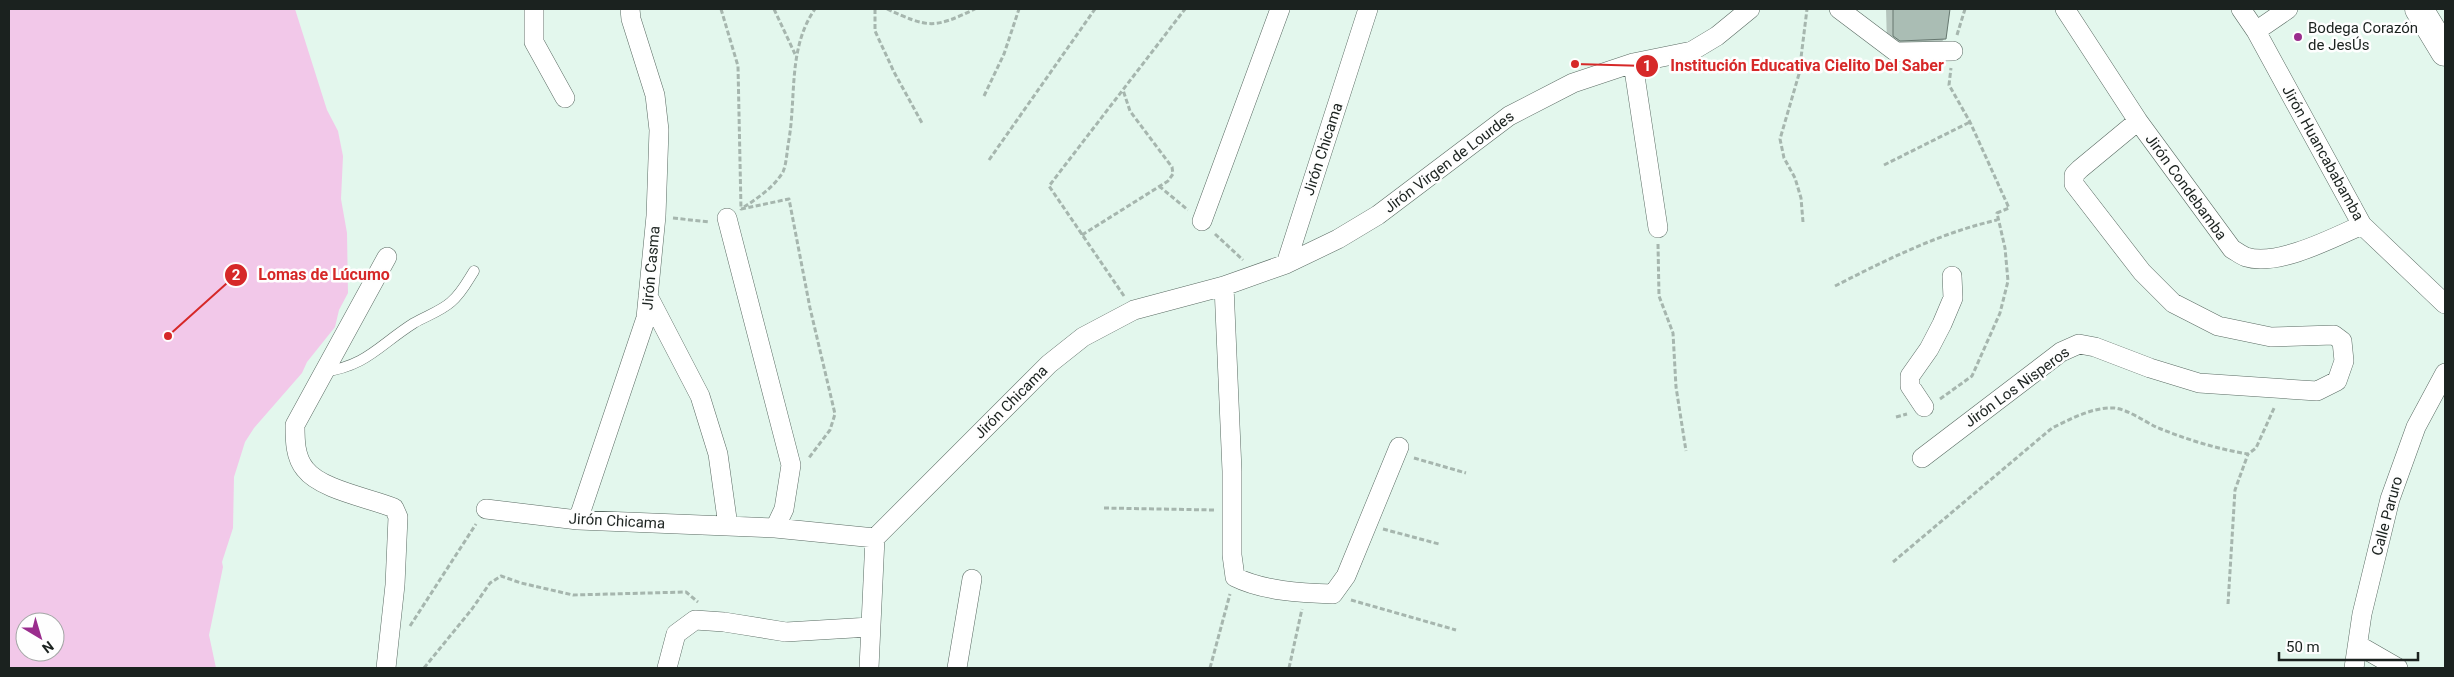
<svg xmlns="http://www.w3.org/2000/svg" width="2454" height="677" viewBox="0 0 2454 677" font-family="Roboto,sans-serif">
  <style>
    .grass { fill: #f2c8e9; fill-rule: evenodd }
    .shadow { fill: #0003 }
    .building { fill: #aabdb4; stroke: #66776f }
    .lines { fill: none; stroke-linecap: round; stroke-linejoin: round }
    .service-casing { stroke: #5a6b63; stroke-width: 11 }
    .minor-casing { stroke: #5a6b63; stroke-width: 20 }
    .secondary-casing { stroke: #5a6b63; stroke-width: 29 }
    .path { stroke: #a6b6ae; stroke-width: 3; stroke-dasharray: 5 2.5; stroke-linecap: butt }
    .service { stroke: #fff; stroke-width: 10 }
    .minor { stroke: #fff; stroke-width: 19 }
    .secondary { stroke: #fff; stroke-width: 28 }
    .poi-dot { fill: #9a2d8d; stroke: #fefefe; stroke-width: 2 }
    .labels { text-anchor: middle; stroke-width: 5; stroke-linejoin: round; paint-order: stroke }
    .poi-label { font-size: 15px; fill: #1b221f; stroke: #fefefe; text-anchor: start }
    .street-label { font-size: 15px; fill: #1b221f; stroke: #fefefe }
    .leader { fill: none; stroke: #d62828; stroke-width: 2 }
    .callout-dot { fill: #d62828; stroke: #fefefe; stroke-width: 2 }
    .mark-label { font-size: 15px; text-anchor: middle; font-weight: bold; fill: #fff }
    .callout-label { font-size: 16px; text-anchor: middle; font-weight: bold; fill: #d62828; stroke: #fefefe; stroke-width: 5; stroke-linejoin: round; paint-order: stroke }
  </style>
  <rect width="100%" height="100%" fill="#e3f7ed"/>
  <path class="grass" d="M9,9H295L327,110L338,131L343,156L341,199L347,233L348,293L339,310L335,327L307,362L302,373L254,428L245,442L234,477L233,528L222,562L223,567L209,635L216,668H9ZM25,622H55V652H25Z"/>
  <path class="shadow" d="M1886,9H1949L1945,38L1938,46L1887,43Z"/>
  <path class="building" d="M1893,9H1950L1946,39L1900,41L1893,36Z"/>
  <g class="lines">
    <g class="service-casing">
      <path id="service" d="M323,372C367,366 379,345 414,323C426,316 441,311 451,302C461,294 467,282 474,271"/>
    </g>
    <g class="minor-casing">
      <path id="minor" d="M534,9V42L565,98
        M1839,9L1896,52L1953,51
        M2065,9L2138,121L2232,249C2236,251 2241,255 2246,257C2277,267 2333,238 2362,225
        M2241,9L2256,31L2362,225L2445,304
        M2256,31L2288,9
        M1633,63L1658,228
        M727,218L791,465L784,509L775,528
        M1202,221L1280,9
        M1286,264L1368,9
        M1224,286L1232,471V555L1235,577C1263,591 1301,593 1333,594L1346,576L1399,447
        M648,296L700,396L718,454L728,526
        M1924,407L1910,386V376L1929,349L1942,324L1953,298L1952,276
        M1922,458L2061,352L2079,344L2095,347L2150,368L2199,383L2317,391L2337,381L2344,361L2342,341L2334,335L2271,337L2218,326L2173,303L2142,272L2074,184V175L2080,169L2138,121
        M486,509L578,520L775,528L875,538L1049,364L1083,337L1134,310L1224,286L1286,264L1338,239L1378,215L1509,116L1573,83L1633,63L1692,51L1717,36L1750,9
        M578,520L646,318L656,216L659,130L655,95L631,19L630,9
        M2358,645L2398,668
        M386,668L395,585L398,517L394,508C370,498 321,490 305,469C295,457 295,440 295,425L387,257
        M667,668L676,634L695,620L724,622L786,632L870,627
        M869,668L875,538
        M957,668L972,579
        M2354,668L2362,614L2390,499L2416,427L2445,373"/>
    </g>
    <g class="secondary-casing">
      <path id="secondary" d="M2419,9L2445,52"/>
    </g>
    <path class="path" d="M721,9L738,66L741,209L789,199L810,308L835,414L830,430L808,459
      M774,9L795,54
      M875,9V31L894,72L922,123
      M887,9C929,28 933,29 975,9
      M1957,35L1965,9
      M984,96L1004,54L1019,9
      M989,160L1095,9
      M1884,165L1970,122
      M1159,186L1188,210
      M744,207C758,198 774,187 783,172C786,165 787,153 788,145C797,99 787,49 815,9
      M673,218L709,222
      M1803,222L1801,198L1795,178L1784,158L1780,139L1799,74L1807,9
      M1215,234L1243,260
      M1082,235L1168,181L1173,174L1172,167L1130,111L1123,90
      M1658,244L1659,296L1673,333L1676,387L1686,451
      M1835,286C1888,259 1940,233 1997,220
      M1124,296L1049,186L1185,9
      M1940,399L1972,376L2000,313L2008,281L2005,248L1997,213L2009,208L1970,122L1949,85L1951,68
      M1896,417L1907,414
      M1414,458L1466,473
      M1104,508L1214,510
      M1383,529L1439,544
      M1893,562L2052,428C2071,419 2092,407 2114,408C2127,409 2144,421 2156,427C2185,439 2217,449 2248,454L2256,448L2275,406
      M1351,600L1456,630
      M2228,604L2235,490L2248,454
      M410,626L476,524
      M424,668L472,609L490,583L501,576L521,583L573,595L686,592L698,602
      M1210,668L1230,594
      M1289,668L1302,609"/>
    <use href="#service" class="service"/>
    <use href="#minor" class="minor"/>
    <use href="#secondary" class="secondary"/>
  </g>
  <circle class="poi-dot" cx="2298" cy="37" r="5"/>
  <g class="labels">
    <g class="poi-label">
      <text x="2308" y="33">Bodega Corazón<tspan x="2308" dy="17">de JesÚs</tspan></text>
    </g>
    <g class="street-label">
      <text transform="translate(1323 149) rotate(-72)" y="5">Jirón Chicama</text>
      <text transform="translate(2323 153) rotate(61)" y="5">Jirón Huancababamba</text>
      <text transform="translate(1449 162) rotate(-37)" y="5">Jirón Virgen de Lourdes</text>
      <text transform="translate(2186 187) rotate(54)" y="5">Jirón Condebamba</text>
      <text transform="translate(651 268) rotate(-85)" y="5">Jirón Casma</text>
      <text transform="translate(2017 387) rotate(-36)" y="5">Jirón Los Nisperos</text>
      <text transform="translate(1011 402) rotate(-45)" y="5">Jirón Chicama</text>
      <text transform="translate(2387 516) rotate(-75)" y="5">Calle Paruro</text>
      <text transform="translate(617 521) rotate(3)" y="5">Jirón Chicama</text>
    </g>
  </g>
  <path class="leader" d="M1575 64L1647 66M168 336L236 275"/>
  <g class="callout-dot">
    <circle cx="1575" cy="64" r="5"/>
    <circle cx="168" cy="336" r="5"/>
    <circle cx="1647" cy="66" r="12"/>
    <circle cx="236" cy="275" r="12"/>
  </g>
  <g class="mark-label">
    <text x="1647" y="71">1</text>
    <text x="236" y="280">2</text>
  </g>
  <g class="callout-label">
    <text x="1807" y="71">Institución Educativa Cielito Del Saber</text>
    <text x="324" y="280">Lomas de Lúcumo</text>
  </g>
  <rect width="2454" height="677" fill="none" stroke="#1b221f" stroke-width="20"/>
  <g transform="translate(40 637) rotate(142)"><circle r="24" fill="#fefefe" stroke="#a3a6a5"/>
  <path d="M0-4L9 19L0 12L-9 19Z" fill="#9a2d8d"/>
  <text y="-8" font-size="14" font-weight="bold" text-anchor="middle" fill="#1b221f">N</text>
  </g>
  <path d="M2279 652v8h139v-8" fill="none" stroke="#1b221f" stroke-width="2.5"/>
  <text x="2286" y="652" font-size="15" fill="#1b221f" stroke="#fefefe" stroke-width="4" paint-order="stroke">50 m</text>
</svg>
